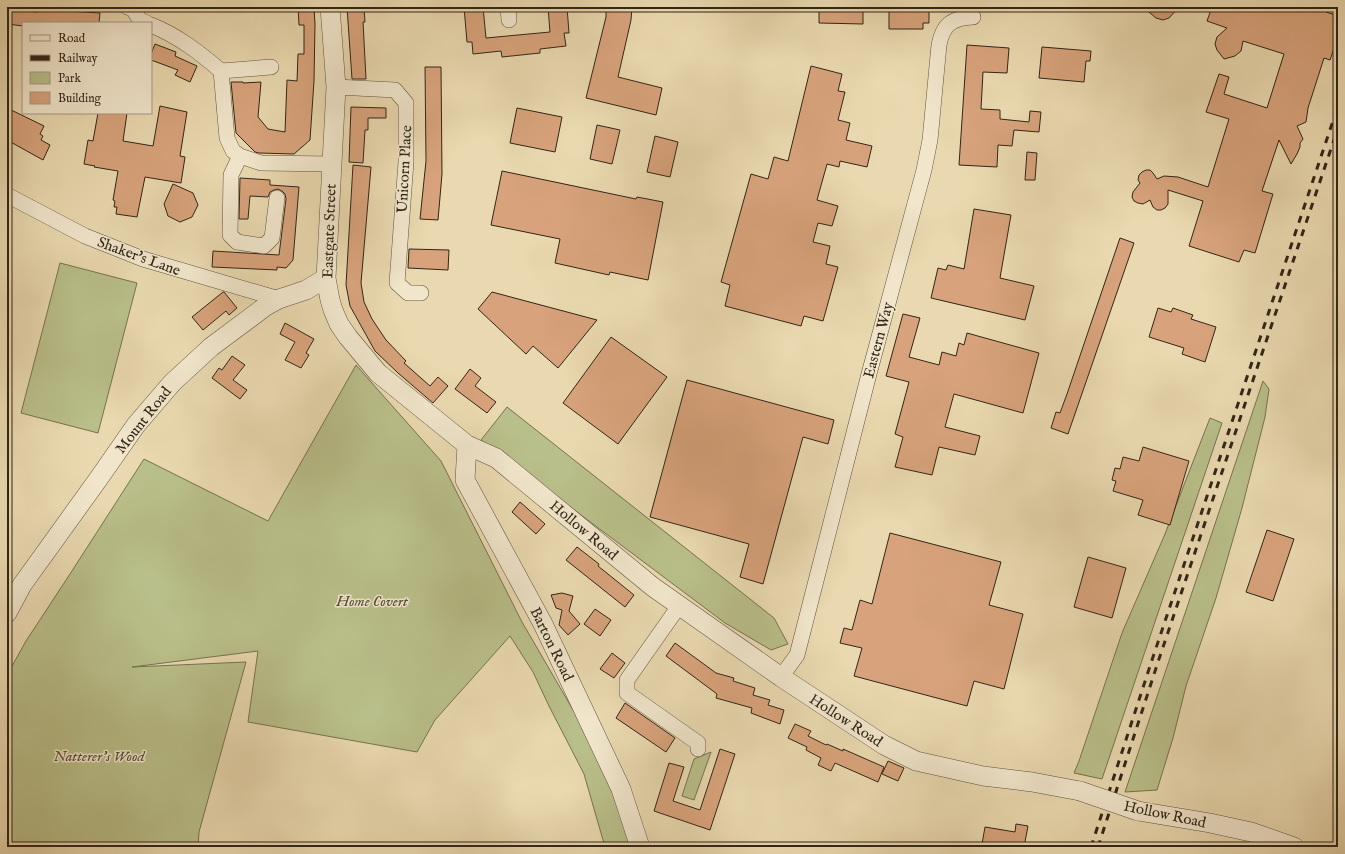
<svg xmlns="http://www.w3.org/2000/svg" width="1345" height="854" viewBox="0 0 1345 854" font-family="'IM FELL English',serif">
  <style>
    .green { fill: #b9bf8a; stroke: #757251 }
    .building { fill: #d8a37c; stroke: #312518 }
    .lines { fill: none; stroke-linecap: round; stroke-linejoin: round }
    .minor-casing { stroke: #5f523e; stroke-width: 16 }
    .tertiary-casing { stroke: #5f523e; stroke-width: 20 }
    .minor { stroke: #f1e6cc; stroke-width: 15 }
    .tertiary { stroke: #f1e6cc; stroke-width: 19 }
    .rail { stroke: #312518; stroke-width: 3; stroke-dasharray: 7 7; stroke-linecap: butt }
    .tertiary-bridge-casing { stroke: #5f523e; stroke-width: 20; stroke-linecap: butt }
    .tertiary-bridge { stroke: #f1e6cc; stroke-width: 19 }
    .labels { text-anchor: middle; stroke-width: 3; stroke-linejoin: round; paint-order: stroke }
    .street-label { font-size: 15px; fill: #312518; stroke: #f1e6cc }
    .park-label { font-size: 15px; font-style: italic; fill: #534c34; stroke: #f1e6cc }
  </style>
  <rect width="100%" height="100%" fill="#ead9b0"/>
  <filter id="stains"><feTurbulence type="fractalNoise" baseFrequency=".005" numOctaves="4"/><feColorMatrix values="0 0 0 0 .2 0 0 0 0 .09 0 0 0 0 .02 0 0 0 .5 -.17"/></filter>
  <radialGradient id="worn" r=".72"><stop offset=".6" stop-color="#630" stop-opacity="0"/><stop offset="1" stop-color="#630" stop-opacity=".3"/></radialGradient>
  <path class="green" d="M60,263L137,283L98,433L21,413Z
    M356,365L441,461L522,622L576,715L621,805L630,847H605L584,774L549,706L533,672L510,636L435,720L417,752L248,722L258,651L132,667L246,662L199,832L198,847H7V675L26,641L70,574L144,459L268,521Z
    M1263,381L1269,389L1265,417L1242,508L1216,598L1186,686L1173,738L1157,790L1125,792Z
    M507,407L774,618L788,644L771,650L725,623L481,440Z
    M1210,418L1222,423L1102,779L1074,773L1079,761L1122,633L1165,534Z
    M711,752L694,800L682,796L694,759Z"/>
  <path class="building" d="M298,7H314L315,24L314,81L310,140L294,154L259,153L255,152L236,133L231,82H243V83L261,82L258,117L268,129L285,132L287,80L297,81L298,54H304V25H299Z
    M347,7H364L365,22H363L366,79H352Z
    M464,7H483L486,38L550,32L548,7H567L569,33H564L566,46L540,49V53L502,57L501,51L473,54L472,42H467Z
    M606,7H632L631,20L618,77L662,88L656,115L586,98L606,17Z
    M819,7H863V24L819,23Z
    M889,7H929V23H923V29H889Z
    M1143,7H1179L1169,18L1163,20L1156,18Z
    M1212,7H1328L1326,12L1338,16V37L1330,60L1324,58L1308,108L1306,122L1297,126L1303,139L1300,143V147L1297,154L1291,164L1279,140L1262,191L1273,194L1255,253L1244,250L1239,262L1189,246L1203,201L1168,190V204L1165,208L1161,210H1157L1153,207L1150,200L1143,204L1138,203L1134,201L1132,197L1133,192L1140,183L1138,180L1139,175L1142,172L1146,170H1150L1153,173L1157,179L1164,176L1178,177L1208,187L1229,119L1206,112L1219,74L1229,77L1224,94L1267,108L1284,54L1243,41L1241,51L1235,56L1224,59L1217,50L1215,44L1217,37L1227,28L1207,21Z
    M7,9L37,12L38,9L100,13L99,23H23V26L7,24Z
    M155,44L176,52L175,56L197,66L190,82L175,75L178,70L151,60V54Z
    M967,45L1009,48L1007,73L983,72L981,109L1000,110V119L1029,122L1030,111L1041,112L1039,132L1014,130L1012,146L998,145L997,167L959,165Z
    M1042,47L1091,51L1090,61H1086L1084,82L1039,78Z
    M811,66L842,74L838,91L845,92L838,120L850,123L846,140L872,146L867,167L840,161L839,167L827,164L817,200L838,206L832,226L818,223L813,242L830,246L826,264L838,267L823,321L804,316L801,326L725,306L730,285L721,282L751,174L768,179L774,157L788,161Z
    M425,67H441L442,174L438,220L420,219L426,161Z
    M160,106L187,112L180,156L185,157L181,183L145,177L137,217L116,214L117,207H114L115,201L113,200L118,171L94,167L95,166L84,164L88,140L93,141L98,113H127L123,141L153,146Z
    M351,107L386,108V118H368V130H365L363,163L349,162Z
    M7,108L44,126L40,134L43,136L41,140L50,145L43,160L7,140Z
    M517,108L562,117L555,152L510,143Z
    M597,125L620,130L612,164L590,159Z
    M655,136L678,142L670,177L647,172Z
    M1027,152L1037,153L1035,180H1025Z
    M353,165L371,167L361,283L364,302L372,319L386,340L406,361L404,363L430,386L438,377L448,386L433,403L398,373L375,351L350,306L346,285Z
    M502,171L636,199L637,197L663,202L648,280L610,272L609,275L555,263L560,239L491,225Z
    M240,178L270,180V185L299,187L293,260L286,268L277,267V270L212,267L213,251L279,255L286,199L285,194L282,191L278,189L274,190L270,192L268,197L250,196L248,219H239Z
    M173,184L193,193L198,205L192,217L180,222L168,216L164,204Z
    M974,209L1011,215L1000,278L1034,286L1025,320L931,298L938,268L946,270L948,265L964,269Z
    M1120,238L1134,243L1068,434L1051,428L1056,412L1060,413L1067,394Z
    M409,249L449,250L448,270L408,268Z
    M223,292H224L237,308L229,315L226,311L203,330L192,317Z
    M492,292L597,320L558,368L533,346L526,354L478,309Z
    M1158,308L1171,312L1173,308L1193,315L1191,319L1216,327L1205,362L1182,354L1184,348L1149,337Z
    M903,314L920,318L909,357L939,365L942,352L956,356L959,343L964,345L967,333L1039,353L1023,413L954,394L945,427L980,436L975,455L939,447L932,475L895,467L903,437L895,434L909,382L886,376Z
    M285,323L314,339L306,353L309,355L301,368L285,360L295,342L280,334Z
    M611,337L667,377L618,444L563,403Z
    M232,356L245,365L233,380L247,390L240,399L212,378L219,368L222,370Z
    M470,369L481,378L475,386L496,402L487,413L455,389Z
    M687,380L834,420L828,444L803,437L763,584L740,577L749,544L650,517Z
    M1143,447L1189,461L1170,525L1138,515L1143,500L1113,491L1116,481L1112,480L1115,468L1120,469L1123,457L1139,461Z
    M520,502L545,524L536,534L512,512Z
    M1267,530L1294,539L1273,601L1246,592Z
    M890,533L1001,562L989,605L1023,614L1004,689L974,681L967,706L854,676L862,648L840,643L844,628L852,630L860,600L872,604Z
    M577,547L599,564L598,566L634,595L625,607L566,560Z
    M1088,557L1126,568L1112,618L1074,607Z
    M562,593L573,596L569,611L580,624L568,635L559,625L562,610L556,608L551,595Z
    M595,609L611,620L600,636L584,624Z
    M675,643L716,673L734,678L733,681L755,688L753,695L770,700L768,705L784,710L780,724L751,713L752,708L716,698L717,694L666,656Z
    M612,653L625,663L614,678L600,669Z
    M625,703L675,738L666,752L616,718Z
    M795,724L811,731L808,736L826,745L827,744L843,751V749L884,767L878,782L835,763L831,771L818,765L821,758L806,750L807,747L788,738Z
    M720,749L735,754L710,830L654,811L669,763L684,767L673,801L700,810Z
    M888,761L904,768L898,781L882,774Z
    M1016,824L1028,826L1024,847H993V846L982,844L985,827L1015,832Z"/>
  <g class="lines">
    <g class="minor-casing">
      <path id="minor" d="M127,7L133,9L140,20L147,23
        M508,7L509,20
        M151,25C178,36 199,52 221,71L227,138L233,151L240,156L261,163L332,164
        M221,71L271,67
        M336,87L395,90L406,103V162L397,283L408,293H421
        M240,156L231,175L230,235L237,242L264,246L272,238L277,198
        M7,195L85,236L143,259L279,299
        M679,606L627,680V693L698,743V749
        M781,677L797,655L869,374L924,170L930,140L939,45C943,24 952,18 973,17"/>
    </g>
    <g class="tertiary-casing">
      <path id="tertiary" d="M330,7L336,87L326,278L330,300L333,310L339,324L348,337L378,373L467,445L496,458L653,587L781,677L884,745L916,761L983,776L1032,782L1080,791
        M467,445L465,480L543,624L621,789L640,847
        M7,613L22,585L99,478L136,425L172,383L211,347L266,306L279,299L306,290L326,278
        M1138,811L1210,823L1251,832L1294,847"/>
    </g>
    <use href="#minor" class="minor"/>
    <use href="#tertiary" class="tertiary"/>
    <path class="rail" d="M1091,847L1152,660L1338,106
      M1098,847L1158,662L1338,128"/>
    <g class="tertiary-bridge-casing">
      <path id="tertiary-bridge" d="M1080,791L1138,811"/>
    </g>
    <use href="#tertiary-bridge" class="tertiary-bridge"/>
  </g>
  <g class="labels">
    <g class="street-label">
      <text transform="translate(404 169) rotate(-87)" y="5">Unicorn Place</text>
      <text transform="translate(329 231) rotate(-88)" y="5">Eastgate Street</text>
      <text transform="translate(139 256) rotate(20)" y="5">Shaker's Lane</text>
      <text transform="translate(878 340) rotate(-75)" y="5">Eastern Way</text>
      <text transform="translate(143 420) rotate(-52)" y="5">Mount Road</text>
      <text transform="translate(584 530) rotate(40)" y="5">Hollow Road</text>
      <text transform="translate(552 644) rotate(64)" y="5">Barton Road</text>
      <text transform="translate(846 720) rotate(33)" y="5">Hollow Road</text>
      <text transform="translate(1165 814) rotate(12)" y="5">Hollow Road</text>
    </g>
    <g class="park-label">
      <text x="372" y="606">Home Covert</text>
      <text x="99" y="761">Natterer's Wood</text>
    </g>
  </g>
  <rect width="1345" height="854" fill="none" stroke="#ead9b0" stroke-width="24"/>
  <rect x="8" y="8" width="1329" height="838" fill="none" stroke="#312518" stroke-width="2"/>
  <rect x="12" y="12" width="1321" height="830" fill="none" stroke="#312518"/>
  <rect x="22" y="22" width="130" height="92" fill="#f1e6cc" stroke="#a49984"/>
  <rect x="30" y="35" width="20" height="6" fill="#f1e6cc" stroke="#a49984"/>
  <text x="58" y="42" font-size="12" fill="#312518">Road</text>
  <rect x="30" y="55" width="20" height="6" fill="#312518" stroke="#a49984"/>
  <text x="58" y="62" font-size="12" fill="#312518">Railway</text>
  <rect x="30" y="72" width="20" height="12" fill="#b9bf8a" stroke="#a49984"/>
  <text x="58" y="82" font-size="12" fill="#312518">Park</text>
  <rect x="30" y="92" width="20" height="12" fill="#d8a37c" stroke="#a49984"/>
  <text x="58" y="102" font-size="12" fill="#312518">Building</text>
  <rect width="100%" height="100%" filter="url(#stains)"/>
  <rect width="100%" height="100%" fill="url(#worn)"/>
</svg>
